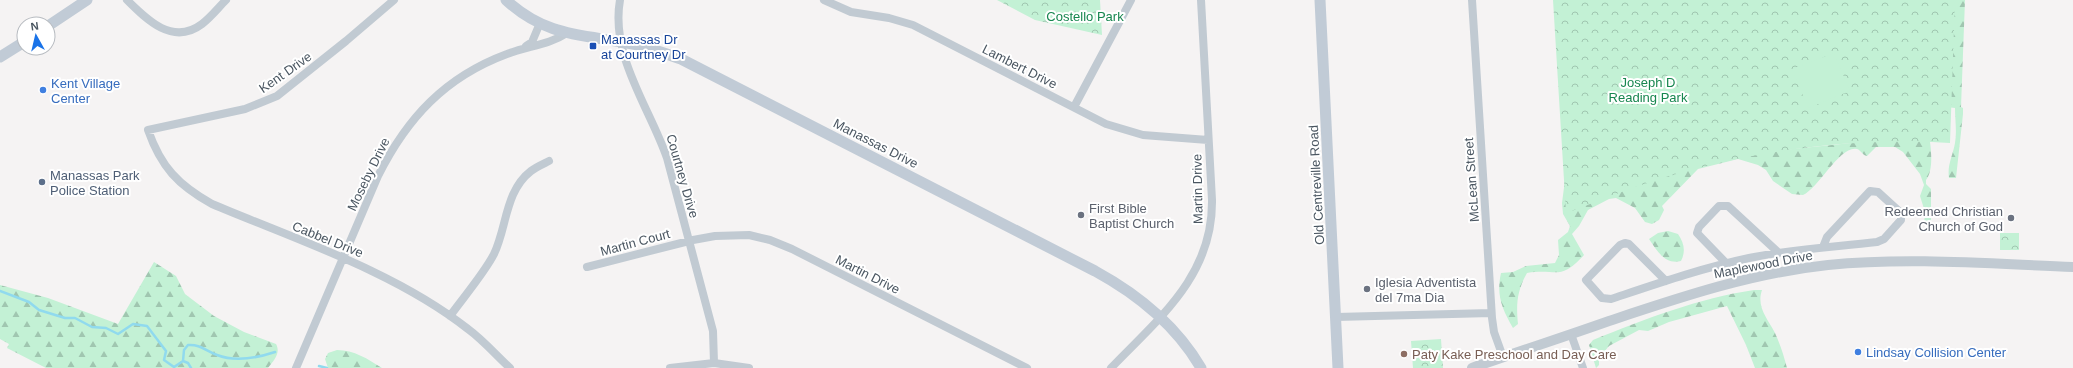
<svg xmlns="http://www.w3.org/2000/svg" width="2073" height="368" viewBox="0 0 2073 368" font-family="Arial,sans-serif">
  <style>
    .forest { fill: url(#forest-firs) }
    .park { fill: url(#park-crowns) }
    .pitch { fill: #c3f1d5 }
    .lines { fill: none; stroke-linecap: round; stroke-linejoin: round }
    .stream { stroke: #90daee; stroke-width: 2.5 }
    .minor { stroke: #c1cad2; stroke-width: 8 }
    .tertiary { stroke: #c1cad2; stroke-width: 10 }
    .secondary { stroke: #c1cbd6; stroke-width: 11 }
    .transit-dot { fill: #1a4fb4; stroke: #fff; stroke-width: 1.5 }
    .shop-dot { fill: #3f7fe0; stroke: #fff; stroke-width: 1.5 }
    .service-dot { fill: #5c6f8a; stroke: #fff; stroke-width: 1.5 }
    .worship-dot { fill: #6b7280; stroke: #fff; stroke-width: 1.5 }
    .education-dot { fill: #8d6e63; stroke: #fff; stroke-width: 1.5 }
    .labels { text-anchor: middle; stroke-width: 4; stroke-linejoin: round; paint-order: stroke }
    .park-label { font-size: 13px; fill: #17864f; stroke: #fff }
    .transit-label { font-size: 13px; fill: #164399; stroke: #fff; text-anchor: start }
    .street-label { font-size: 13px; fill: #4a5661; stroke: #fff }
    .shop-label { font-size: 13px; fill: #366cbe; stroke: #fff; text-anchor: start }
    .service-label { font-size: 13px; fill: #4e5e75; stroke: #fff; text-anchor: start }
    .worship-label { font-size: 13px; fill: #5b616d; stroke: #fff; text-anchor: start }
    .education-label { font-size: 13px; fill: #785e54; stroke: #fff; text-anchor: start }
  </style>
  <defs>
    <pattern id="forest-firs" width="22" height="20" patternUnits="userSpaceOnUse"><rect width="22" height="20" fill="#c3f1d5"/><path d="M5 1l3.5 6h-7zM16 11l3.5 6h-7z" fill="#a0c6b0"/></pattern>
    <pattern id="park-crowns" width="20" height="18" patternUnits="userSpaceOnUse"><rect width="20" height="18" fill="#c3f1d5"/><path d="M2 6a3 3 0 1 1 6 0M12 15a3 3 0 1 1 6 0" fill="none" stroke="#a0c6b0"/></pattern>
  </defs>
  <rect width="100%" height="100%" fill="#f5f3f3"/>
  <path class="forest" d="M1805,0H1965L1961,107L1963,108V114L1956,178H1949C1947,165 1953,155 1955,143C1957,132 1955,119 1955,108L1946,107Z
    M1929,135C1931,147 1934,170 1926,180V184L1931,189V223L1927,225H1924L1925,212L1920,196L1924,185L1920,174L1903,152L1895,147H1876L1867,156C1862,155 1861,150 1857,149C1840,145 1819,188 1803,195L1792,194L1773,181L1766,170L1758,165L1738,159L1698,169L1662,206L1664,210L1659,220L1652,224L1645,222L1635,208L1616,198L1609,199L1588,210L1579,226L1572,234L1584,255C1559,282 1558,268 1527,273C1517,291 1516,304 1518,324L1513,328C1502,309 1496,295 1501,273L1513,272L1526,266L1555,263L1559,255L1558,240L1568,232L1570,226L1563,214L1562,203L1566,172Z
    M1668,231L1678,234C1684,243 1686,251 1681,261C1665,265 1657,251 1649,239L1658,233Z
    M154,262L176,276L185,294L214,316L244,332L276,344C281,353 274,360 268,368H46L7,348L9,344L0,339V285L48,298L118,324Z
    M1754,290H1762C1756,307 1768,319 1775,333C1780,344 1784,356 1787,368H1755L1746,345L1727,306L1669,322L1648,331L1639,330L1609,346L1599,358V365L1596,368L1589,345L1593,340C1645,319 1699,298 1754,290Z
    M337,350C354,350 368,359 382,368H328L325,359L328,353Z"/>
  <path class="park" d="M997,0H1100L1102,35L1035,20Z
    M1553,0H1955L1950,143C1855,137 1757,150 1666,177C1632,187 1599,201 1566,213Z
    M2000,233H2019V250H2000Z
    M1441,339L1443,368H1413L1411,341Z"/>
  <path class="pitch" d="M1834,53L1850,91L1808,108L1792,69Z"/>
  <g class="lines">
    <path class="stream" d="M0,291L29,302L39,310L65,318H75L92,327L106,328L118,334L133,324L147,326L166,351L164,360L174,367L183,361L184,350L188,345C200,344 206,351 217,355C235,362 257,358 275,352
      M183,361L188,363L191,368
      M319,366L327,368"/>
    <path class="minor" d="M127,0C147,20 173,46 202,24C211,17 218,8 226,0
      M394,0L346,41L277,96L245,109L148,130C161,167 178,185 212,204C295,239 396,272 468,329C483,340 496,355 510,368
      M620,0C610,56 650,108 667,158L713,331L714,363
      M824,0L851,12L889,18L913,25L1106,124L1143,135L1208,140
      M1472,0L1492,318L1494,332L1503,357
      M526,46L532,42L540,23
      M1074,107L1131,0
      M1798,251L1801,269
      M1726,263L1697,233L1699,227L1719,206H1728L1779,253
      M587,267L693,240L715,236L749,235L770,240L792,249L1027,368
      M1666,281L1629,244L1625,243L1620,245L1586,280L1602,298L1611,299C1656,284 1702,268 1749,258C1791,249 1834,247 1877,242L1884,239L1901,220V213L1878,192L1870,191L1827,237L1823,247
      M450,316C463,298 485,272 494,254C507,227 505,191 531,171C536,167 543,164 549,161
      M1336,317L1491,313
      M1571,334L1583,368
      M296,368L378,176C407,118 445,77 507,54C527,46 549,45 567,33
      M670,368L714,363L749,368
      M1111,368C1159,318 1213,276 1212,200L1201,0"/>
    <path class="tertiary" d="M1472,368C1517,352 1564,337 1609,321C1681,297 1752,273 1828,265C1909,257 1992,264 2073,267"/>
    <path class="secondary" d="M506,0C548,39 587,34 637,45C652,48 666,54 681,59L1095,271C1139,295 1176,325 1201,368
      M1320,0L1338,368
      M48,26L87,0
      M0,57L24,42"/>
  </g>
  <rect class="transit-dot" x="589" y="42" width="8" height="8" rx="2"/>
  <g class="shop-dot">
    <circle cx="43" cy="90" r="4"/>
    <circle cx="1858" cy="352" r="4"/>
  </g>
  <circle class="service-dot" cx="42" cy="182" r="4"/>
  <g class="worship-dot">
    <circle cx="1081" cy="215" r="4"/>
    <circle cx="2011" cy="218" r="4"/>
    <circle cx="1367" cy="289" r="4"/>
  </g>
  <circle class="education-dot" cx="1404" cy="354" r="4"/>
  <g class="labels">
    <g class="park-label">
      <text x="1085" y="21">Costello Park</text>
      <text x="1648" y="87">Joseph D<tspan x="1648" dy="15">Reading Park</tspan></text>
    </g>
    <g class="transit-label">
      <text x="601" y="44">Manassas Dr<tspan x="601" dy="15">at Courtney Dr</tspan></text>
    </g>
    <g class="street-label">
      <text transform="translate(1020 66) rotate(27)" y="5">Lambert Drive</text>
      <text transform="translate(285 72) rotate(-35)" y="5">Kent Drive</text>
      <text transform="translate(876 143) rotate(27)" y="5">Manassas Drive</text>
      <text transform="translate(368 174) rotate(-64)" y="5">Moseby Drive</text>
      <text transform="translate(683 176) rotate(74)" y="5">Courtney Drive</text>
      <text transform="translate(1471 180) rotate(-94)" y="5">McLean Street</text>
      <text transform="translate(1316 185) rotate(-93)" y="5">Old Centreville Road</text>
      <text transform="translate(1197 189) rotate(-91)" y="5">Martin Drive</text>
      <text transform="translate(328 239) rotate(22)" y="5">Cabbel Drive</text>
      <text transform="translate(635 242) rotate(-15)" y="5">Martin Court</text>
      <text transform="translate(1763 264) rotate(-11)" y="5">Maplewood Drive</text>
      <text transform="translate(868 274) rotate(27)" y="5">Martin Drive</text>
    </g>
    <g class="shop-label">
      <text x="51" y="88">Kent Village<tspan x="51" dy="15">Center</tspan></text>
      <text x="1866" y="357">Lindsay Collision Center</text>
    </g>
    <g class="service-label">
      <text x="50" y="180">Manassas Park<tspan x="50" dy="15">Police Station</tspan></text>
    </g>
    <g class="worship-label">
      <text x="1089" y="213">First Bible<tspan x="1089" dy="15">Baptist Church</tspan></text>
      <text x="2003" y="216" text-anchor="end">Redeemed Christian<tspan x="2003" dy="15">Church of God</tspan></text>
      <text x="1375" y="287">Iglesia Adventista<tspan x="1375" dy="15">del 7ma Dia</tspan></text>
    </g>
    <g class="education-label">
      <text x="1412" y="359">Paty Kake Preschool and Day Care</text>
    </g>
  </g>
  <g transform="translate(36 36) rotate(352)"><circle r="19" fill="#ffffff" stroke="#b7bbc0"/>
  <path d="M0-3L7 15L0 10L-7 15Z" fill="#1a73e8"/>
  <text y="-6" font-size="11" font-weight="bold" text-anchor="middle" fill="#4a5661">N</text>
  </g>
</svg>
